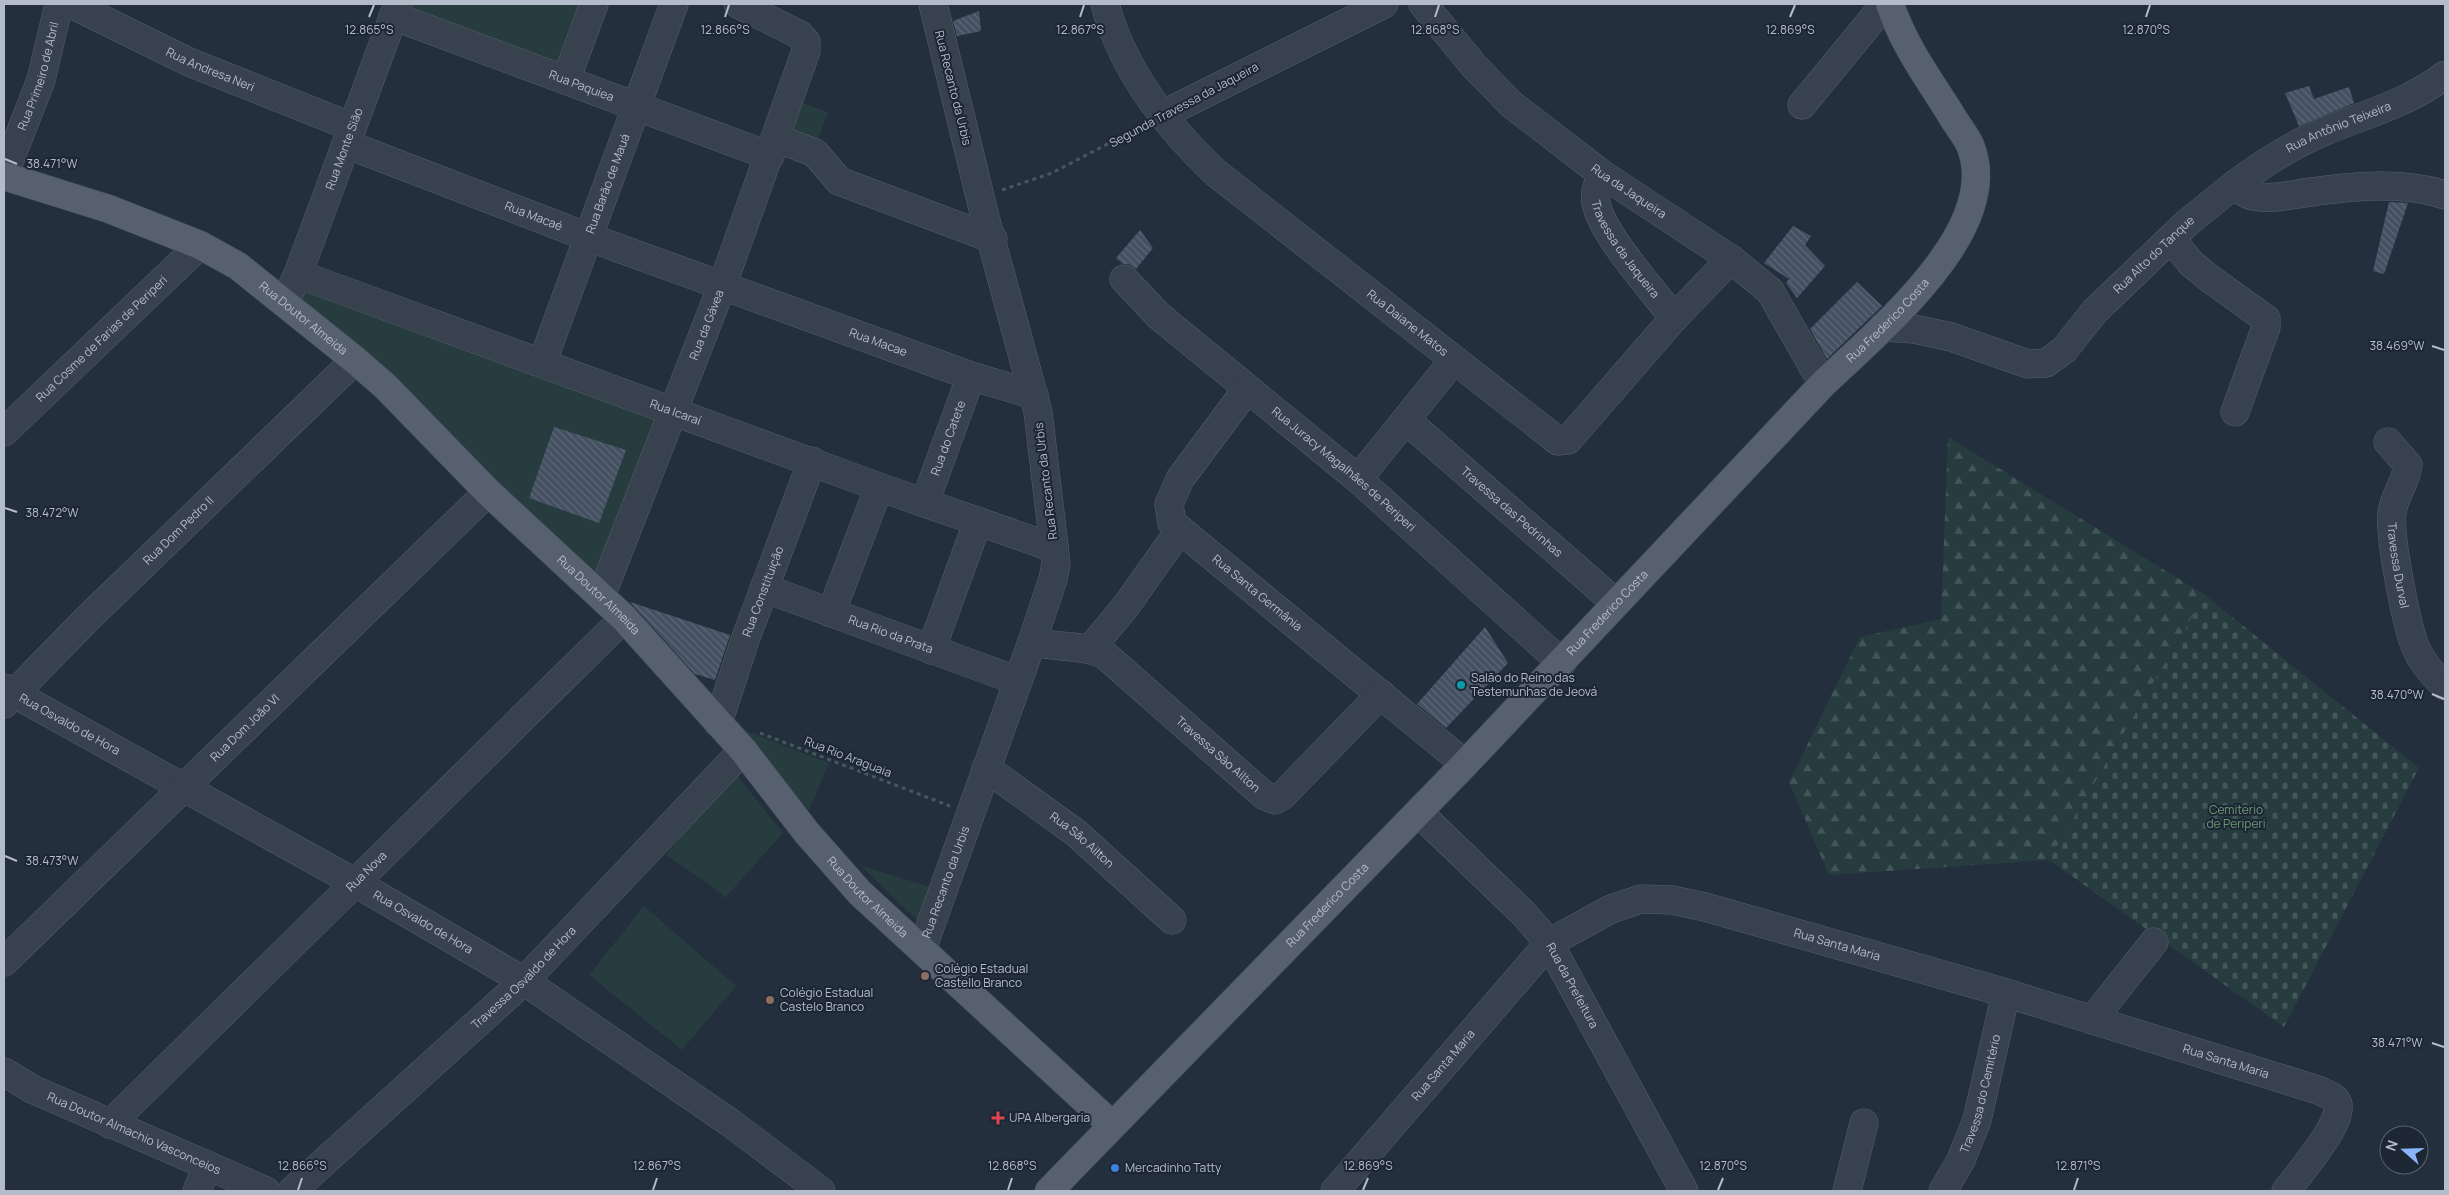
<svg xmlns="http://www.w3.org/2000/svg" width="2449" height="1195" viewBox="0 0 2449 1195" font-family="Manrope,sans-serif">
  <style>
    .green { fill: #263c3f }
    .forest { fill: url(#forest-firs) }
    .cemetery { fill: url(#cemetery-stones) }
    .building { fill: url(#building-back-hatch) }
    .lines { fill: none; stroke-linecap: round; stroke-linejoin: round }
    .minor-casing { stroke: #565f6c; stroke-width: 29 }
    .major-casing { stroke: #414a57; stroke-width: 29 }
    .path { stroke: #44595c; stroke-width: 3; stroke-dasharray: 4 4; stroke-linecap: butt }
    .minor { stroke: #38414e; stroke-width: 28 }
    .major { stroke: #56606e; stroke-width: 28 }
    .ticks { fill: none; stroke: #b4bcc9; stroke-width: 2 }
    .culture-dot { fill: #0f9aa8; stroke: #1d2633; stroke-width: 2 }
    .education-dot { fill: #8d6e63; stroke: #1d2633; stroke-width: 2 }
    .health-dot { fill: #e0444e; stroke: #1d2633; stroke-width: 2 }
    .shop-dot { fill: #3f7fe0; stroke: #1d2633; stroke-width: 2 }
    .labels { text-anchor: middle; stroke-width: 4; stroke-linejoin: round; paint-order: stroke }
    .street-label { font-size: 12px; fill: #b4bcc9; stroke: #1d2633 }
    .poi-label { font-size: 12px; fill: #b4bcc9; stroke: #1d2633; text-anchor: start }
    .park-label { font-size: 12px; fill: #6b9a76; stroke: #1d2633 }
    .ticks-label { font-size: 12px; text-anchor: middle; fill: #b4bcc9; stroke: #1d2633; stroke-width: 4; stroke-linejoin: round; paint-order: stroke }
  </style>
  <defs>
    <pattern id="forest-firs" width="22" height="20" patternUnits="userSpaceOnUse" patternTransform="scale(1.25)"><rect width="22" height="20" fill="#263c3f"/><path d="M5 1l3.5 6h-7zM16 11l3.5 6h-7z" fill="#435659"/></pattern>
    <pattern id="cemetery-stones" width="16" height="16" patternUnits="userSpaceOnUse" patternTransform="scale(1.25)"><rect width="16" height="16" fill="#263c3f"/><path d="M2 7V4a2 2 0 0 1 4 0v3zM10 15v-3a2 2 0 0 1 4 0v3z" fill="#435659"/></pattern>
    <pattern id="building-back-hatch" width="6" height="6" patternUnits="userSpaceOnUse" patternTransform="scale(1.25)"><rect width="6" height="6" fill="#455162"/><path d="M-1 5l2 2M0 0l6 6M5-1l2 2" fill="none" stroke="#5d6877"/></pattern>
  </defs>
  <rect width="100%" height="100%" fill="#242f3e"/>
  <path class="green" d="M409,4H583L562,64L407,9Z
    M794,100L828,112L816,145L783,137Z
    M305,284L661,415L602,583L298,299Z
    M731,725L829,763L809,810Z
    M734,772L783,833L725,898L717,890L666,855Z
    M860,865L933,888L920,923Z
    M644,906L736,986L682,1050L589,975Z"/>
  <path class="forest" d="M1948,437L2205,595L2049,860L1829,875L1789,782L1860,637L1941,619Z"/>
  <path class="cemetery" d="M2205,595L2419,768L2284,1027L2049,860Z"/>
  <path class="building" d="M979,11L981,31L957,36L953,21Z
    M2309,86L2314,99L2349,87L2354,103L2299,126L2285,93Z
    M2389,202L2408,203L2384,274L2373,271Z
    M1793,226L1811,236L1805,245L1825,266L1797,298L1786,283L1789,279L1764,263Z
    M1140,230L1153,248L1136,269L1129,264H1123L1116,258Z
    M1857,282L1882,306L1827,359L1810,329Z
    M554,427L626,450L599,523L529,498Z
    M630,602L730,635L715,680L695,674Z
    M1485,627L1508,663L1446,728L1417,704Z"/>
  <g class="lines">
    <g class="minor-casing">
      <g id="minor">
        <path id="s1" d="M71,4L189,62L352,127"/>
        <path id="s2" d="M1105,4C1123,71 1166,126 1216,173L1558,441L1568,440L1674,318L1731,259"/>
        <path id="s3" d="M1423,4L1474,66L1511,104L1602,174L1731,259L1770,291L1823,384"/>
        <path id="s4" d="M393,16L770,156"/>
        <path d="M566,80L594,4"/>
        <path d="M1802,105L1885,4"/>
        <path d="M1162,115L1384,4"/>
        <path d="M776,138L815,153L839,181L993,239"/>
        <path id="s5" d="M346,144L588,237L971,376L1034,395"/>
        <path id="s6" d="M1602,174C1597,185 1593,196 1597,207C1605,237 1654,292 1674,318"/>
        <path id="s7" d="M4,175L41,80L59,4"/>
        <path id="s8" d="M2234,185C2261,165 2291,145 2323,132C2365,114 2409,103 2445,75"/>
        <path d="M2171,239L2191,263L2209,278L2266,319V327L2235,412"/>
        <path id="s9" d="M298,274L879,487L1054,548"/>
        <path id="s10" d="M1124,279L1159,316L1358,479L1562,663"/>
        <path id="s11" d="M291,289L298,274L398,4"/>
        <path id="s12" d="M1883,327L1914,329L1951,337L2028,364L2046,363L2064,350L2095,311L2187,223L2234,185C2242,192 2251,197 2261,197C2277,199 2295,194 2311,192C2354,186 2404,181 2445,195"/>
        <path id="s13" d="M542,363L674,4"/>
        <path id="s14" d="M1247,389L1180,479L1169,504L1172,523L1465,764"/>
        <path id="s15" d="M1406,420L1616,603"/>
        <path id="s16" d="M4,432L200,245"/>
        <path id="s17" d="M2388,442L2408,465C2406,482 2394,496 2392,513C2389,537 2406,622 2415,646C2421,661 2433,675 2445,686"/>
        <path d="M1358,479L1453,361"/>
        <path id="s18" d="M925,502L971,376"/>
        <path id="s19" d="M764,588L1018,681"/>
        <path id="s20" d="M601,596L722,286L806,51V42L800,35L738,4"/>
        <path d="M831,613L879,487"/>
        <path id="s21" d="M1032,642C1057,648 1082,644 1105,655L1265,796L1275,800L1282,796L1381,694"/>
        <path d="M1091,648L1126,606L1179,531"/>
        <path d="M931,650L978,521"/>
        <path id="s22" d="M4,688L354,882L524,981L732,1124L821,1191"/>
        <path id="s23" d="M4,704L87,619L355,360"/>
        <path id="s24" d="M718,723L745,640L812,461"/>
        <path id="s25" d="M986,768L1076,833L1172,920"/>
        <path id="s26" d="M1418,812L1524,914L1549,943L1684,1191"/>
        <path id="s27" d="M922,949L1032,642L1053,579L1056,563L1038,412L985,217L933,4"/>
        <path id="s28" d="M4,962L488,492"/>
        <path d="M2092,1020L2154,942"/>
        <path id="s29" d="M4,1072L32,1089L266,1191"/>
        <path id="s30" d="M110,1124L624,618"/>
        <path d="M197,1191L208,1165"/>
        <path id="s31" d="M292,1191L524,981L743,750"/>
        <path id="s32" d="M1335,1191L1549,943L1611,909L1641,899L1672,900L1705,907L2006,993L2318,1090C2324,1093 2333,1095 2337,1102C2347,1119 2297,1176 2286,1191"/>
        <path d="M1847,1191L1864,1123"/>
        <path id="s33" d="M1943,1191L1961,1160L1977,1120L2006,993"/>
      </g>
    </g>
    <g class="major-casing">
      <g id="major">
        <path id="s34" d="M4,176L109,209L200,245L238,266L355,360L385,386L488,492L624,618L743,750L807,833L860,893L1112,1125"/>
        <path id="s35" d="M1049,1191L1465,764L1823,384C1877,332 2005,229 1970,145C1965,134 1956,124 1950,113C1928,78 1903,44 1890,4"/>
      </g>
    </g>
    <path class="path" d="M1002,190L1052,173L1142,126
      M760,733L950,806"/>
    <use href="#minor" class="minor"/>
    <use href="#major" class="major"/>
  </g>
  <path class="ticks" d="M369,17L374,5M725,17L729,5M1080,17L1084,5M1435,17L1439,5M1790,17L1795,5M2146,17L2150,5M5,159L17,164M2432,346L2444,350M5,508L17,512M2432,694L2444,699M5,856L17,861M2432,1043L2444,1047M298,1190L302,1178M653,1190L657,1178M1008,1190L1012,1178M1363,1190L1368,1178M1718,1190L1723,1178M2074,1190L2078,1178"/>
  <circle class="culture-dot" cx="1461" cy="685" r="5"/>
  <g class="education-dot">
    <circle cx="925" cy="976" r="5"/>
    <circle cx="770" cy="1000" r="5"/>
  </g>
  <path class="health-dot" d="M995.5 1110.5h5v5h5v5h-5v5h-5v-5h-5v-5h5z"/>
  <circle class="shop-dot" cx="1115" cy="1168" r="5"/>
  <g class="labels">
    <g class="street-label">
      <text dy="4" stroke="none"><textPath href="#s1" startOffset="154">Rua Andresa Neri</textPath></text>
      <text dy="4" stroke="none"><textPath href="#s7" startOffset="105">Rua Primeiro de Abril</textPath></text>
      <text dy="4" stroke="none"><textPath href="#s4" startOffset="201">Rua Paquiea</textPath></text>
      <text transform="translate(953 88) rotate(76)" y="4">Rua Recanto da Urbis</text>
      <text transform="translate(1184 105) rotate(-28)" y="4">Segunda Travessa da Jaqueira</text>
      <text dy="4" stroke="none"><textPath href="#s8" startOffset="120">Rua Antônio Teixeira</textPath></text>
      <text dy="4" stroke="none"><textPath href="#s11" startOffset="150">Rua Monte Sião</textPath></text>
      <text dy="4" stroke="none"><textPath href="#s13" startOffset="191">Rua Barão de Mauá</textPath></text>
      <text dy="4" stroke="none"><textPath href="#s3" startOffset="280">Rua da Jaqueira</textPath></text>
      <text dy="4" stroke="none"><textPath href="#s5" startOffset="201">Rua Macaé</textPath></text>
      <text dy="4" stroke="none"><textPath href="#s6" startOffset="85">Travessa da Jaqueira</textPath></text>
      <text dy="4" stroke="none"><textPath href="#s12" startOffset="322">Rua Alto do Tanque</textPath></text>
      <text dy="4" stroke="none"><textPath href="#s34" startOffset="335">Rua Doutor Almeida</textPath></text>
      <text dy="4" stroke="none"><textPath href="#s35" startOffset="1209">Rua Frederico Costa</textPath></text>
      <text dy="4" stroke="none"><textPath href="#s2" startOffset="448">Rua Daiane Matos</textPath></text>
      <text dy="4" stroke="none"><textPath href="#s20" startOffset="291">Rua da Gávea</textPath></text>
      <text dy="4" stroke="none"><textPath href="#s16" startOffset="135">Rua Cosme de Farias de Periperi</textPath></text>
      <text dy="4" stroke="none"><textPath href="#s5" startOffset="568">Rua Macae</textPath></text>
      <text dy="4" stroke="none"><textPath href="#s9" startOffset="402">Rua Icaraí</textPath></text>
      <text dy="4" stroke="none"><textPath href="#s18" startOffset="68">Rua do Catete</textPath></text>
      <text dy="4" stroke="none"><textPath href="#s10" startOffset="291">Rua Juracy Magalhâes de Periperi</textPath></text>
      <text transform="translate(1046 481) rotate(-97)" y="4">Rua Recanto da Urbis</text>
      <text dy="4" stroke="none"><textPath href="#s15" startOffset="140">Travessa das Pedrinhas</textPath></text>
      <text dy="4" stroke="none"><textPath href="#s23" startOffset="246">Rua Dom Pedro II</textPath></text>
      <text dy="4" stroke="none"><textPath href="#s17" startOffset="134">Travessa Durval</textPath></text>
      <text dy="4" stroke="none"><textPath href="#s24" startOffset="139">Rua Constituição</textPath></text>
      <text dy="4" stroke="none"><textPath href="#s14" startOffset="269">Rua Santa Germânia</textPath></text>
      <text dy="4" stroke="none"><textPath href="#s34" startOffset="740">Rua Doutor Almeida</textPath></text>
      <text dy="4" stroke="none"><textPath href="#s35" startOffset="804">Rua Frederico Costa</textPath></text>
      <text dy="4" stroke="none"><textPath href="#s19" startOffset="135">Rua Rio da Prata</textPath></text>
      <text dy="4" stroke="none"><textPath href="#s22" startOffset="75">Rua Osvaldo de Hora</textPath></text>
      <text dy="4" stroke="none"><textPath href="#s28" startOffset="336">Rua Dom João VI</textPath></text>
      <text dy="4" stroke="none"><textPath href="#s21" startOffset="225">Travessa Sâo Ailton</textPath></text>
      <text transform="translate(848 757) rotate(21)" y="4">Rua Rio Araguaia</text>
      <text dy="4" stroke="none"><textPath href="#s25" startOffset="120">Rua Sâo Ailton</textPath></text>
      <text dy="4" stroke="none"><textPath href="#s30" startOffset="360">Rua Nova</textPath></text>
      <text dy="4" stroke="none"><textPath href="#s27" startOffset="71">Rua Recanto da Urbis</textPath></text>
      <text dy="4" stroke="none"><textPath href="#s34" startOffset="1145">Rua Doutor Almeida</textPath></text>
      <text dy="4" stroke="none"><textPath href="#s35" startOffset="399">Rua Frederico Costa</textPath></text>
      <text dy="4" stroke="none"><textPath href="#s22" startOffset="480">Rua Osvaldo de Hora</textPath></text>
      <text dy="4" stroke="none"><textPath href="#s32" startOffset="632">Rua Santa Maria</textPath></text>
      <text dy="4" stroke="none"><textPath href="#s31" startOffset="315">Travessa Osvaldo de Hora</textPath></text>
      <text dy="4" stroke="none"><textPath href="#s26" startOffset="234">Rua da Prefeitura</textPath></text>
      <text dy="4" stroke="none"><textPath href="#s32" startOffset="1038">Rua Santa Maria</textPath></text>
      <text dy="4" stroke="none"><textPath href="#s32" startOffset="166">Rua Santa Maria</textPath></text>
      <text dy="4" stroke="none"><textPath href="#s33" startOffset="105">Travessa do Cemitério</textPath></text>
      <text dy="4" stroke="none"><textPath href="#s29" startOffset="144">Rua Doutor Almachio Vasconceios</textPath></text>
    </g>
    <g class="poi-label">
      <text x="1471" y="682">Salão do Reino das<tspan x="1471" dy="14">Testemunhas de Jeová</tspan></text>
      <text x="935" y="973">Colégio Estadual<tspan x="935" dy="14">Castello Branco</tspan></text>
      <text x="780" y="997">Colégio Estadual<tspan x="780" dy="14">Castelo Branco</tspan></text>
      <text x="1009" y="1122">UPA Albergaria</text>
      <text x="1125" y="1172">Mercadinho Tatty</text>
    </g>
    <g class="park-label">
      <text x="2236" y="814">Cemiterio<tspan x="2236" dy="14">de Periperi</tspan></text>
    </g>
  </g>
  <g class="ticks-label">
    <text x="369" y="34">12.865°S</text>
    <text x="725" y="34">12.866°S</text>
    <text x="1080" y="34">12.867°S</text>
    <text x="1435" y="34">12.868°S</text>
    <text x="1790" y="34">12.869°S</text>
    <text x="2146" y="34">12.870°S</text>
    <text x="52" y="168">38.471°W</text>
    <text x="2397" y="350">38.469°W</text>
    <text x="52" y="517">38.472°W</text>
    <text x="2397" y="699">38.470°W</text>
    <text x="52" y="865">38.473°W</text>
    <text x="2397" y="1047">38.471°W</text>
    <text x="302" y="1170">12.866°S</text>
    <text x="657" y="1170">12.867°S</text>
    <text x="1012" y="1170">12.868°S</text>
    <text x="1368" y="1170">12.869°S</text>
    <text x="1723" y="1170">12.870°S</text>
    <text x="2078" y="1170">12.871°S</text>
  </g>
  <rect width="2449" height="1195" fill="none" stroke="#b4bcc9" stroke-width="10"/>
  <g transform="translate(2404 1150) rotate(290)"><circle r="24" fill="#1d2633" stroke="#59626f"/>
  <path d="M0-4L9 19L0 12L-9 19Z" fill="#8ab4f8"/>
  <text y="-8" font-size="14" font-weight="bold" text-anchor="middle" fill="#b4bcc9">N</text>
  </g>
</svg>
